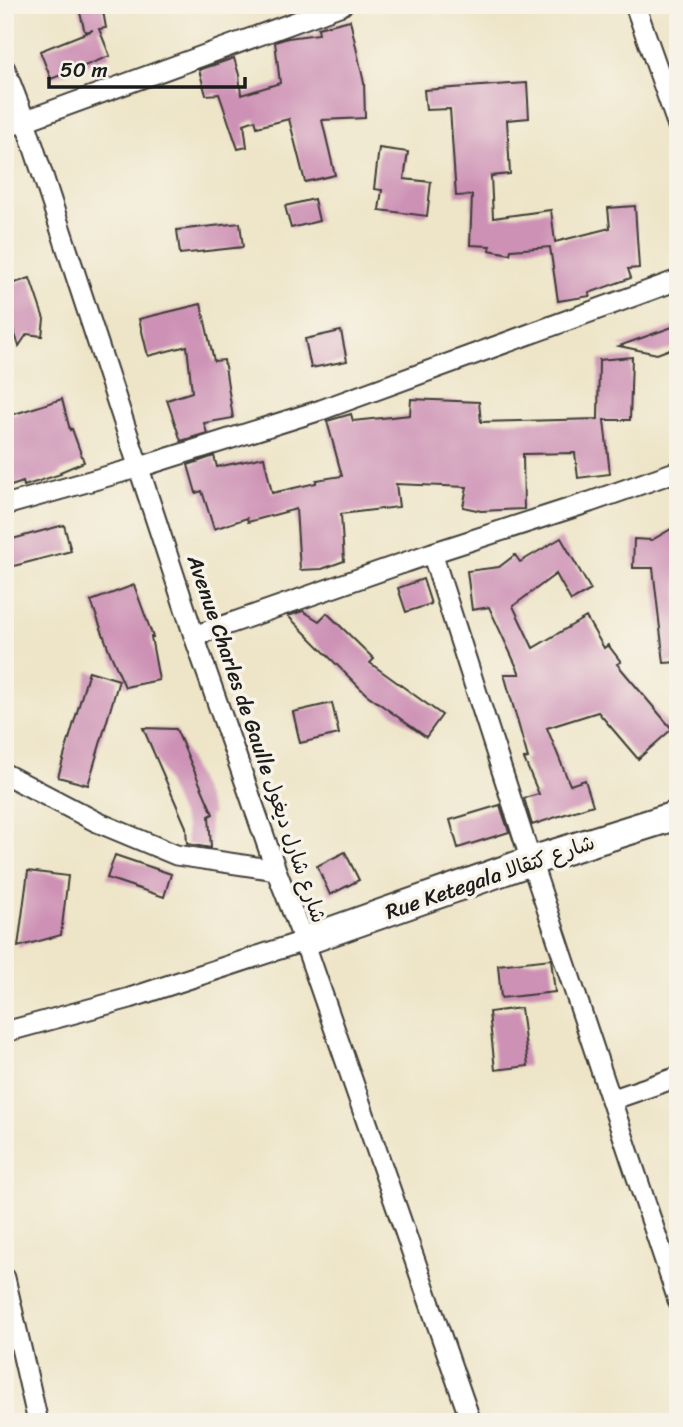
<svg xmlns="http://www.w3.org/2000/svg" width="683" height="1427" viewBox="0 0 683 1427" font-family="Sriracha,'Playpen Sans Arabic',sans-serif">
  <style>
    .building { fill: #cd91b5 }
    .lines { fill: none; stroke-linecap: round; stroke-linejoin: round }
    .street-casing { stroke: #3c3a36; stroke-width: 23 }
    .secondary-casing { stroke: #3c3a36; stroke-width: 32 }
    .street { stroke: #fff; stroke-width: 19 }
    .secondary { stroke: #fff; stroke-width: 28 }
    .labels { text-anchor: middle; stroke-width: 7; stroke-linejoin: round; paint-order: stroke }
    .street-label { font-size: 21px; fill: #1c1c1c; stroke: #f7f3e8 }
  </style>
  <rect width="100%" height="100%" fill="#f7f3e8"/>
  <filter id="ink" filterUnits="userSpaceOnUse"><feTurbulence type="fractalNoise" baseFrequency=".0143" numOctaves="2"/><feDisplacementMap in="SourceGraphic" scale="14" xChannelSelector="R" yChannelSelector="G"/><feConvolveMatrix kernelMatrix="1 2 1 2 8 2 1 2 1" color-interpolation-filters="sRGB"/></filter>
  <filter id="wash" filterUnits="userSpaceOnUse"><feTurbulence type="fractalNoise" baseFrequency=".00686" numOctaves="4" result="noise"/><feDisplacementMap in="SourceGraphic" scale="28" xChannelSelector="R" yChannelSelector="G"/><feGaussianBlur stdDeviation="1.57" result="paint"/><feColorMatrix in="noise" values="0 0 0 0 0 0 0 0 0 0 0 0 0 0 0 0 0 1.4 0 .05"/><feComposite in="paint" operator="in"/></filter>
  <g filter="url(#wash)">
    <rect width="100%" height="100%" fill="#eee5c8"/>
    <g id="blocks">
      <path class="building" d="M78,5H102L106,28L99,29L110,56L51,79L40,51L93,30L85,32Z
        M350,20L364,83L365,118L322,120L335,175L305,182L289,119L257,127L255,120L244,124L247,147L238,149L219,94L206,95L199,70L234,58L239,75L241,95L280,83L275,42L288,38L319,34L318,28Z
        M527,83L529,118L507,120L510,174L491,176L493,218L551,210L555,242L610,228L608,208L635,206L639,268L628,269L631,278L589,293L590,296L558,301L550,247L511,250L510,254L489,250L490,246L470,245L472,195L456,196L450,109L426,110L424,90Z
        M379,148L408,152L404,179L431,182L427,216L379,210L382,190L374,189Z
        M314,199L319,221L291,228L285,206Z
        M240,223L243,247L180,254L177,230Z
        M30,278L44,319L42,336L27,334L19,346L5,304V286Z
        M201,304L214,361L224,360L233,418L204,423L207,433L181,441L167,400L192,392L187,346L148,356L139,319Z
        M678,325V346L657,354L619,346Z
        M341,331L347,361L311,368L305,339Z
        M632,357L630,420H604L610,474L578,478L575,453L523,454L524,509L481,511L463,507L467,487L396,484L399,507L341,514L344,561L322,569L300,570L296,509L248,522L247,518L214,529L202,491L196,493L188,465L214,456L217,467L264,457L272,493L316,483V480L342,476L327,421L351,414L353,421L410,415L411,399L479,402L481,422L598,419L599,360Z
        M62,399L70,430L72,429L84,462L60,472L61,474L24,486L23,482L5,488V417Z
        M64,525L71,551L10,567L5,550V541Z
        M678,525V662L664,663L653,568H633L634,539L652,540Z
        M561,538L591,590L571,601L556,574L513,606L533,648L586,617L604,648L608,645L621,662L617,664L672,729L638,759L598,712L547,728L570,785L585,780L593,805L532,825L524,798L539,794L524,759L528,758L504,674H520L489,607L472,610L467,571L499,567L515,555L520,562Z
        M423,579L431,604L406,612L398,588Z
        M134,585L153,637H151L159,680L125,687L110,653L91,601Z
        M303,611L319,621L327,613L374,659L370,663L442,715L426,737L366,694L288,616Z
        M89,671L119,680L88,785L58,777Z
        M332,703L339,734L300,743L293,712Z
        M143,728L176,729L213,814L209,816L211,848L187,844L186,827Z
        M500,805L509,832L458,848L450,820Z
        M345,852L359,880L330,895L317,866Z
        M115,855L171,874L164,897L107,878Z
        M28,871L68,876L61,935L18,947Z
        M551,959L555,992L501,998L498,965Z
        M521,1008L528,1066L495,1070L489,1012Z"/>
    </g>
  </g>
  <g filter="url(#ink)">
    <use href="#blocks" fill-opacity="0" stroke="#3c3a36" stroke-width="2"/>
    <g class="lines">
      <g class="street-casing">
        <path id="street" d="M635,5L678,126
          M5,69L25,121L194,636L276,870L304,941L471,1422
          M5,128L342,5
          M5,505L140,467L321,410L678,280
          M432,553L531,861L678,1300
          M194,636L432,553L590,502L678,471
          M5,774L97,822L176,855L276,870
          M5,1032L130,998L304,941
          M611,1100L678,1077
          M5,1278L38,1422"/>
      </g>
      <g class="secondary-casing">
        <path id="secondary" d="M304,941L531,861L678,815"/>
      </g>
      <use href="#street" class="street"/>
      <use href="#secondary" class="secondary"/>
    </g>
  </g>
  <g class="labels">
    <g class="street-label">
      <text transform="translate(257 739) rotate(71)" y="7">Avenue Charles de Gaulle شارع شارل ديغول</text>
      <text transform="translate(490 877) rotate(-19)" y="7">Rue Ketegala شارع كتقالا</text>
    </g>
  </g>
  <rect width="683" height="1427" fill="none" stroke="#f7f3e8" stroke-width="28"/>
  <path d="M49 77v10h196v-10" fill="none" stroke="#1c1c1c" stroke-width="3.5"/>
  <text x="60" y="77" font-size="21" fill="#1c1c1c" stroke="#f7f3e8" stroke-width="5" paint-order="stroke">50 m</text>
</svg>
